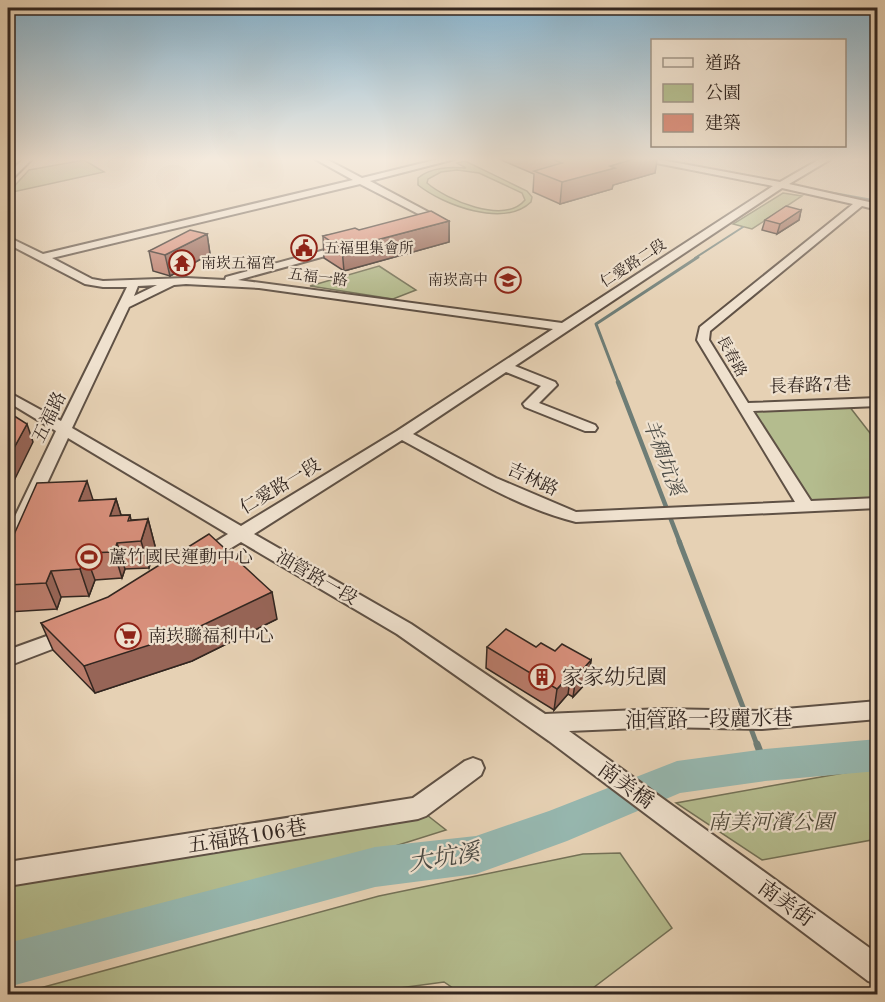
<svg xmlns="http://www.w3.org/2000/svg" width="885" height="1002" viewBox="0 0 885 1002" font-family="'Old Standard TT','Noto Serif TC',serif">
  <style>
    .green { fill: #b4bc8e; stroke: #737157; stroke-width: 1.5; fill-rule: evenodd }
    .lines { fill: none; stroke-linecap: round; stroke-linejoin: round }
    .stream-far4 { stroke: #6e7d76; stroke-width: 2 }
    .stream-far3 { stroke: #6e7d76; stroke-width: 3 }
    .stream-far2 { stroke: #6e7d76; stroke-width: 4.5 }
    .stream-far1 { stroke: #6e7d76; stroke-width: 5 }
    .stream { stroke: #6e7d76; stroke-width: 7 }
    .river { fill: #96b7af; fill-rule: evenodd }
    .minor-casing { stroke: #5f5145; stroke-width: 4 }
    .minor { fill: #efe1ce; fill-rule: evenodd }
    .wall { fill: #ba7c6b; stroke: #322620; stroke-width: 1.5 }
    .shaded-wall { fill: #976557; stroke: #322620; stroke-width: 1.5 }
    .building { fill: #d8907c; stroke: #322620; stroke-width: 1.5 }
    .labels { text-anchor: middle; stroke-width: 4.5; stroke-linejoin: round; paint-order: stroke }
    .far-poi-label { font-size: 15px; fill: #322620; stroke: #efe1ce; text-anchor: start }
    .far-street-label { font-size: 15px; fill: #322620; stroke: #efe1ce }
    .street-label { font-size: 18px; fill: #322620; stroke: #efe1ce }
    .poi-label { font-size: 18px; fill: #322620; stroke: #efe1ce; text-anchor: start }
    .water-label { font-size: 20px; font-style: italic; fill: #4b4a44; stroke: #efe1ce }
    .near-poi-label { font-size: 21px; fill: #322620; stroke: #efe1ce; text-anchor: start }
    .near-street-label { font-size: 21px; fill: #322620; stroke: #efe1ce }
    .near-park-label { font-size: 21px; font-style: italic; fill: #524c3c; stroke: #efe1ce }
    .near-water-label { font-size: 24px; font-style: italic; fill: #4b4a44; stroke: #efe1ce }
  </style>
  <rect width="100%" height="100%" fill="#e6d1b4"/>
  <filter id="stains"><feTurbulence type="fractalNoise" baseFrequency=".00333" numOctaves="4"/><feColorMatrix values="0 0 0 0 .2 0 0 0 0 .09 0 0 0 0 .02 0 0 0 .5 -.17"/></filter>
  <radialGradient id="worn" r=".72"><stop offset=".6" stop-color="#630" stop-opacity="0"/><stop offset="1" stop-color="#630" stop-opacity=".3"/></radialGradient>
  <path class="green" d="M84,160L104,172L8,193L29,170Z
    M465,161L527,191L532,197L531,202C504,228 443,205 418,185V178C431,167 450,167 466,168L457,163ZM457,170L479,173L522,193L525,200C504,225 447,200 427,183L428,179L441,172Z
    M783,193L802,196L752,229L733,224Z
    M379,266L416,290L393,299L310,286Z
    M849,406L877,442V498L807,501L750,410Z
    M877,767V839L762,860L676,803Z
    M418,808L446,830L373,853L225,908L8,950V874Z
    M620,853L672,928L585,994H462L444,982L392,989L380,994H18L379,896L583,854Z"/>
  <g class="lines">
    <path class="stream-far4" d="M807,194L823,191L878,201
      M695,258L743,227"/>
    <path class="stream-far3" d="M619,384L596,324L698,257"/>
    <path class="stream-far2" d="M618,382L680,543"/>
    <path class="stream-far1" d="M679,541L746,715
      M750,726L757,745"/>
    <path class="stream" d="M757,744L765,765"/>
    <path class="river" d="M878,739V771L765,781L680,793L567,841L476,874L375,887L8,987V943L375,847L476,836L549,811L677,761L765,749Z"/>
    <g class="minor-casing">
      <path id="minor" d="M23,159H32L11,180L8,181V174Z
        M315,159H326L362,178L439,159H455L370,181L447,222L438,224L360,184L52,258L92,279L103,281L186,278L225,280L226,277L343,245L348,248L347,250L238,280L562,323L773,186L636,159H656L780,182L820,159H831L789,184L878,204V210L862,206L710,331L709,340L748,403L878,398V406L753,411L811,501L878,498V508L576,522C515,507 458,470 402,440L254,534L411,624L545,714L662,709L762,711L878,701V719L762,729L662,727L569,731L878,954V985L868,981L549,741L397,634L241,542L208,562H196L193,558L196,554L228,534L68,438L17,548L14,552L8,554V531L56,431L8,402V392L61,421L127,287H103L85,284L8,244V237L43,254L353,180ZM782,188L853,204L700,327L697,340L795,502L576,512L496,478L413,434L506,372L541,386L523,404L525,407L585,431H595L597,428L595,425L539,403L557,385L555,382L515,366ZM186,284L259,288L553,329L397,431L241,526L72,428L129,307L174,285ZM157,285L134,296L138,286Z
        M69,628L76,630L79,635L76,640L8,666V650Z
        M473,758L481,761L484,768L481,775L426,816L418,819L8,886V862L413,798L465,761Z"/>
    </g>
    <use href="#minor" class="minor"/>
  </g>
  <path class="wall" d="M499,159H657L655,173L613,185L612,189L560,204L533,192L534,174Z
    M801,210L799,220L777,234L762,230L765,220Z
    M449,221V242L344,271L324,258L323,236L359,230Z
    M207,234L210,254L170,276L153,271L149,251Z
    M116,499L121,515H130L131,520L148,519L155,546L149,568L125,569L122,578L95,580L89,596L61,597L57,609L8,612V548L93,500Z
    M277,619L192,661L95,693L53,650L41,623Z
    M487,647L555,651L591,660L588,681L573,697L568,694L554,710L486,668Z"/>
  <path class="shaded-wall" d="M633,159H657L655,173L613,185L612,189L560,204L562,182L610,166Z
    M801,210L799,220L777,234L780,224Z
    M449,221V242L344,271L342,249Z
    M207,234L210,254L170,276L165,255Z
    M27,424L33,442L8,493V459Z
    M87,481L95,506L79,501Z
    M116,499L124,525L110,516Z
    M148,519L155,546L149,568L141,541Z
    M117,543L125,569L122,578L114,552Z
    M85,553L95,580L89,596L80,569Z
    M51,571L61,597L57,609L46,583Z
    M272,592L277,619L192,661L95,693L84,666Z
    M591,660L588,681L573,697L576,677Z
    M571,674L568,694L554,710L557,689Z"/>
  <path class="building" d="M552,159H633L610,166L615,168L562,182L534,171L562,163Z
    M786,206L801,210L780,224L765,220Z
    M431,211L449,221L342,249L323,236L355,228L359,230Z
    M190,230L207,234L165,255L149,251Z
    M8,412L27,424L8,459Z
    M87,481L79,501L116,499L110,516L130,515L128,521L148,519L141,541L117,543L114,552L85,553L80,569L51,571L46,583L8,585V548L37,483Z
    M209,534L272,592L184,634L84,666L41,623L108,597Z
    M506,629L536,647L541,643L555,651L562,644L591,660L576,677L571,674L557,689L487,647Z"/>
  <linearGradient id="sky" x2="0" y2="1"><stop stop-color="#87b5d1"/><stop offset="0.53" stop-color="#f4eadd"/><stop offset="1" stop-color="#f4eadd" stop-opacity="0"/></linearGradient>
  <rect width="885" height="300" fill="url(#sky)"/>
  <defs>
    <g id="civic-ring" transform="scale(1.35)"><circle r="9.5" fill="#efe1ce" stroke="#8f2418" stroke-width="1.5"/><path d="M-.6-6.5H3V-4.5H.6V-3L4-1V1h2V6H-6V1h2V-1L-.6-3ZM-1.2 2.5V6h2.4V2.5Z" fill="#8f2418"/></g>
    <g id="temple-ring" transform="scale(1.35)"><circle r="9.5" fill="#efe1ce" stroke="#8f2418" stroke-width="1.5"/><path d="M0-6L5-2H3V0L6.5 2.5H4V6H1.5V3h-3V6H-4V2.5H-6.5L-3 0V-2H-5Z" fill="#8f2418"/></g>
    <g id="school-ring" transform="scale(1.35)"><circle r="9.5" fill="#efe1ce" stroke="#8f2418" stroke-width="1.5"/><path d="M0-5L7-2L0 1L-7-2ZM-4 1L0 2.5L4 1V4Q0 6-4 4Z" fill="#8f2418"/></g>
    <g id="stadium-ring" transform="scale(1.35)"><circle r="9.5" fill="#efe1ce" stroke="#8f2418" stroke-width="1.5"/><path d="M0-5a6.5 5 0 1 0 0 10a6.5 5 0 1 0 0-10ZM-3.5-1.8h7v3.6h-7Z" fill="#8f2418"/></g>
    <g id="supermarket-ring" transform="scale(1.35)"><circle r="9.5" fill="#efe1ce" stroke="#8f2418" stroke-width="1.5"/><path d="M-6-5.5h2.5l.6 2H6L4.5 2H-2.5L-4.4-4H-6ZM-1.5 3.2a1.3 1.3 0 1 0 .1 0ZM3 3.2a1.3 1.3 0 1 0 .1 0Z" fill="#8f2418"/></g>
    <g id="building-ring" transform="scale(1.35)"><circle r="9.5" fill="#efe1ce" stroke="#8f2418" stroke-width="1.5"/><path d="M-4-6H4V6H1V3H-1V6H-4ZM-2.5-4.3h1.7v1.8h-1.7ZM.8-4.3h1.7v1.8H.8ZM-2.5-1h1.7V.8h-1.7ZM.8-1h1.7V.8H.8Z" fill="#8f2418"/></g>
  </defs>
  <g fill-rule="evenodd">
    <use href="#civic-ring" x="304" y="248"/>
    <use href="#temple-ring" x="182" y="263"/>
    <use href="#school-ring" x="508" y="280"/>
    <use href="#stadium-ring" x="89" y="557"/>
    <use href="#supermarket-ring" x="128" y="636"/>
    <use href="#building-ring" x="542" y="677"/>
  </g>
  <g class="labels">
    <g class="far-poi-label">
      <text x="324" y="253">五福里集會所</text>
      <text x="201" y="268">南崁五福宮</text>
      <text x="488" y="285" text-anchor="end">南崁高中</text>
    </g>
    <g class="far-street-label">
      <text transform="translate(633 263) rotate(-33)" y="5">仁愛路二段</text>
      <text transform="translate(318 277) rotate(7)" y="5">五福一路</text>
      <text transform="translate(732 356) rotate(61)" y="5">長春路</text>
    </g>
    <g class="street-label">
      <text transform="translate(810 385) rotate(-2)" y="6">長春路7巷</text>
      <text transform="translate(49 417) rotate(-64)" y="6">五福路</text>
      <text transform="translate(533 479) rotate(25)" y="6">吉林路</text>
      <text transform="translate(280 486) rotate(-31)" y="6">仁愛路一段</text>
      <text transform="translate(317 577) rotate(30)" y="6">油管路一段</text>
    </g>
    <g class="poi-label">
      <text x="109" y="563">蘆竹國民運動中心</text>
      <text x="148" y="642">南崁聯福利中心</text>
    </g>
    <g class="water-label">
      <text transform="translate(664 457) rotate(69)" y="7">羊稠坑溪</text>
    </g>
    <g class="near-poi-label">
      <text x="562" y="684">家家幼兒園</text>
    </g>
    <g class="near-street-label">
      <text transform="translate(709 719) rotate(-1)" y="7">油管路一段麗水巷</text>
      <text transform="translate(626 785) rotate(36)" y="7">南美橋</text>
      <text transform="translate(247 836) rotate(-9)" y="7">五福路106巷</text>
      <text transform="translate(786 903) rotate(36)" y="7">南美街</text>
    </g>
    <g class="near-park-label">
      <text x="771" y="829">南美河濱公園</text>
    </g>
    <g class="near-water-label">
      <text transform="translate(444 857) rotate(-9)" y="8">大坑溪</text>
    </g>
  </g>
  <rect width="885" height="1002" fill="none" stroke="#e6d1b4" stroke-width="30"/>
  <rect x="9" y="9" width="867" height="984" fill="none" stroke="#322620" stroke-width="3"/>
  <rect x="15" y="15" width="855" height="972" fill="none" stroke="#322620" stroke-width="1.5"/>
  <rect x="651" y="39" width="195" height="108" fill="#efe1ce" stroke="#a39688" stroke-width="1.5"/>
  <rect x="663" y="58" width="30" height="9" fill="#efe1ce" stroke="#a39688" stroke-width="1.5"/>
  <text x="705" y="69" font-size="18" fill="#322620">道路</text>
  <rect x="663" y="84" width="30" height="18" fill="#b4bc8e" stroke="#a39688" stroke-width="1.5"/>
  <text x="705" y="99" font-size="18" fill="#322620">公園</text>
  <rect x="663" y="114" width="30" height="18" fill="#d8907c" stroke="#a39688" stroke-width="1.5"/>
  <text x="705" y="129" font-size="18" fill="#322620">建築</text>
  <rect width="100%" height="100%" filter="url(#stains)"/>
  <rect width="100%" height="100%" fill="url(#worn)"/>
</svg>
